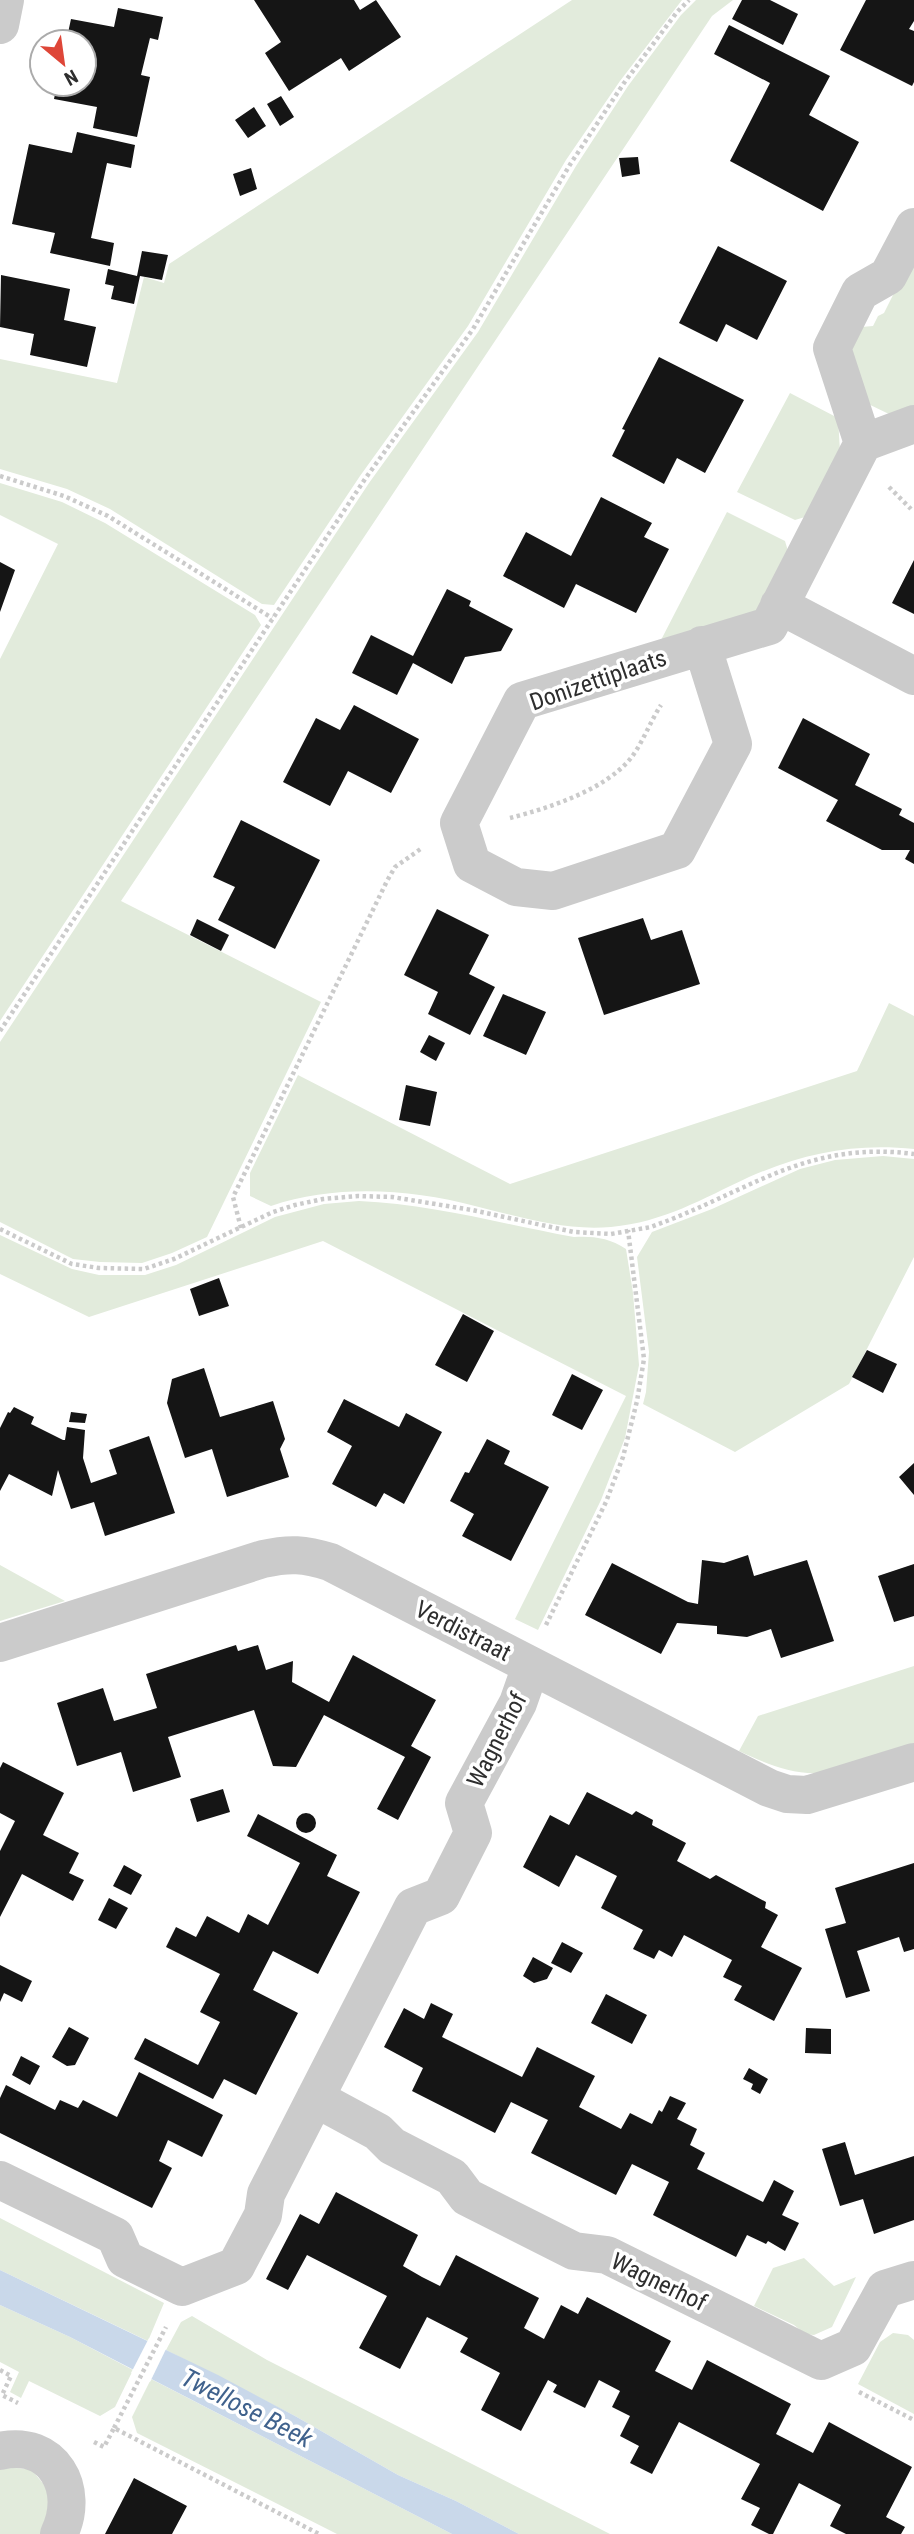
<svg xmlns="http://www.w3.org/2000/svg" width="914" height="2534" viewBox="0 0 914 2534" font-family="'Roboto Condensed',sans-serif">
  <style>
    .green { fill: #e2ebdc }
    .water { fill: #c9d8ea }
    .pier { fill: #fff }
    .building { fill: #151515 }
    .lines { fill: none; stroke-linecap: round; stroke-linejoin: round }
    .path { stroke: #cbcbcb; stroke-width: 4.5; stroke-dasharray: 3.5 3.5; stroke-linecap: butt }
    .minor { stroke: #cbcbcb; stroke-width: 38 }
    .labels { text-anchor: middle; stroke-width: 7; stroke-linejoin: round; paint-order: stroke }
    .street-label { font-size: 24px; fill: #2e2e2e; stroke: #fff }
    .water-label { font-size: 26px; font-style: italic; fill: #40628d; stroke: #fff }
  </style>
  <rect width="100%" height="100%" fill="#fff"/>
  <path class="green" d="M572,0H682L620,81L566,160L468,326L360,476L274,605L262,604L110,509L67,489L0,469V359L117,383L144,277L164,283L169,264Z
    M696,0H733L712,16L121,901L321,1002L207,1237L172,1253L142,1263L100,1262L73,1259L0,1222V1042L369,483L478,332L576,166L628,86L681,15Z
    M914,253V407L891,415L862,401L850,349L861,327L873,326L878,316L884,313Z
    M790,393L838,418L840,451L805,517L795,520L737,492Z
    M0,483L62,502L105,523L255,615L261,625L0,1021V659L58,544L0,515Z
    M727,512L785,541L788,551L756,612L661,640Z
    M889,1003L914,1016V1149C854,1143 805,1153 749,1177C702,1199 664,1222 611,1227C563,1231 520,1217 475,1206C410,1189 336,1184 271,1206L250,1196V1173L298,1075L510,1184L857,1071Z
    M883,1156L914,1159V1257L849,1384L735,1452L643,1404L646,1392L649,1352L637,1257L652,1232L712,1209L800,1169L835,1160Z
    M359,1201C432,1204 502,1224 574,1237C594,1236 609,1238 626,1249L633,1293L639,1365L625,1438L601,1500L538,1630L515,1619L626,1396L323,1241L89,1317L0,1274V1235L72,1269L99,1275H145L176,1265L275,1217L324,1204Z
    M0,1565L65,1601L0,1621Z
    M914,1666V1743L822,1773C791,1775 767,1764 739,1751L758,1716Z
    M0,2218L164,2303L148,2341L0,2270Z
    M804,2258L834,2286L856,2277L832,2327L814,2335L805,2334L794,2325L754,2306L773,2268Z
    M0,2305L70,2337L133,2370L115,2407L100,2416L29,2381L21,2398L10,2392L19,2372L0,2362Z
    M192,2316L267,2360L610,2534H519L456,2501L398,2475L295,2416L166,2350L181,2322Z
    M893,2333L908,2335L914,2340V2414L858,2384L880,2342Z
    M151,2379L452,2534H337L137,2433L132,2417Z
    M0,2467L31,2469L51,2493L43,2534H0Z"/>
  <path class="water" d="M0,2270L218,2375L295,2416L398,2475L456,2501L519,2534H452L70,2337L0,2305Z"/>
  <path class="pier" d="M149,2338L167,2347L150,2382L131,2373Z"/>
  <path class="building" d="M254,0H354L360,10L376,0L401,37L349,71L341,58L289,91L265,53L281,42Z
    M742,0H770L798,14L783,45L732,19Z
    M866,0H914V21L909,29L914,31V82L912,86L840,50Z
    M118,8L163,17L158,40L150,38L141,75L150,77L137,137L93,128L97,107L54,99L57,84H84V42H66L71,19L114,27Z
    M729,25L830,76L809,115L859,142L823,211L730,161L770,83L714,54Z
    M281,96L294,117L280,126L267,104Z
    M254,107L266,126L248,138L235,120Z
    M77,132L135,145L131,168L107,163L91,238L114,243L110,266L50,253L55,233L12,224L29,144L72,153Z
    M638,157L640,174L622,177L619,158Z
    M251,168L257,189L240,196L233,174Z
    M718,246L787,281L757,340L726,324L717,342L679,323Z
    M142,251L168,255L162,280L140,276L134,304L111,299L114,286L105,284L108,269L137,276Z
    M1,275L70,289L64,320L96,327L87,367L30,355L34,334L0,327Z
    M659,357L744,400L705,473L677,458L664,484L612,456L625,430L622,429Z
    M601,497L652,523L644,537L669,549L636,613L576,584L564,608L503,576L526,532L571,556Z
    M914,560V614L892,603Z
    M0,562L15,570L0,612Z
    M447,589L471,601L469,606L513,629L501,651L465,657L452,684L413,663L397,695L352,673L371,635L413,656Z
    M354,705L419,739L391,793L348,771L330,806L283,782L316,718L340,730Z
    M803,718L870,754L855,785L902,809L899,815L914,823V864L905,859L910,850H882L826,821L838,800L778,768Z
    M241,820L320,860L275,949L218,920L235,887L213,877Z
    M437,909L489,935L469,974L495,987L470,1035L428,1014L438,992L404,975Z
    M643,918L651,940L682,930L700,984L604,1015L578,938Z
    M197,919L229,935L221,951L190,935Z
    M503,994L546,1012L526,1055L483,1036Z
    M429,1035L445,1043L436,1061L420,1052Z
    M406,1085L437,1092L430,1126L399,1120Z
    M219,1278L229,1306L199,1316L190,1289Z
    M463,1314L494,1331L467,1382L435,1365Z
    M867,1350L897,1364L883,1393L852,1377Z
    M204,1368L220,1417L273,1401L285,1439L280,1449L289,1477L227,1497L212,1449L185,1458L167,1403L172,1379Z
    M572,1374L603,1390L582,1430L552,1415Z
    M344,1399L399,1427L406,1413L442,1432L404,1504L384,1493L376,1507L332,1484L352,1446L327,1432Z
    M14,1407L34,1417L31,1424L63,1440H65L67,1427L85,1430L83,1458L91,1483L117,1474L109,1450L149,1436L175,1513L105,1536L94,1502L71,1509L58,1470L52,1496L9,1474L0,1491V1428L8,1412L10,1413Z
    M71,1412L87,1414L85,1423L69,1422Z
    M487,1439L510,1451L504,1464L549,1487L511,1561L462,1536L474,1514L450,1501L465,1472L469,1473Z
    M914,1463V1495L899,1477Z
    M748,1555L754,1576L807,1560L834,1641L781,1658L771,1629L747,1637L717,1634V1626L677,1623L661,1654L585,1615L612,1563L688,1602L698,1604L702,1560L724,1563Z
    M914,1564V1616L894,1622L878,1576Z
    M236,1645L238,1651L258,1645L266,1670L293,1661L292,1682L329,1702L353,1655L436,1700L411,1746L431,1757L398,1820L377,1809L405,1757L324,1715L296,1767L273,1766L254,1710L168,1737L181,1777L133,1792L121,1752L77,1766L57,1703L103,1688L114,1721L157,1708L146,1674Z
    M3,1762L64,1793L43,1835L79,1853L69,1873L84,1880L73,1901L22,1874L0,1917V1851L15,1821L0,1813V1768Z
    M223,1789L230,1812L197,1822L190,1799Z
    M587,1792L632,1815L636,1811L653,1820L652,1825L686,1843L677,1861L710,1879L716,1875L766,1902L765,1908L778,1915L761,1947L802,1968L774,2021L734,2000L742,1986L723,1977L732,1960L684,1935L672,1957L659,1950L654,1959L633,1949L643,1930L601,1908L617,1876L576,1855L559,1887L523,1867L550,1815L569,1825Z
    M296 1823a10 10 0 1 1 20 0a10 10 0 1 1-20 0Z
    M258,1814L337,1855L327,1876L360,1892L318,1974L273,1951L253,1990L298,2013L256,2095L224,2079L213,2099L134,2059L145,2038L198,2065L220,2022L200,2012L220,1974L166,1947L176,1927L196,1937L207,1916L239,1933L248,1914L268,1925L300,1863L247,1836Z
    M914,1863V1949L904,1952L899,1937L857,1951L870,1991L846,1998L825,1929L846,1923L835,1888Z
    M124,1865L142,1875L131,1895L113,1886Z
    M109,1898L128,1908L116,1929L98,1920Z
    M562,1942L583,1953L571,1973L551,1963Z
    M533,1957L553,1968L547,1979L534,1983L523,1976Z
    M0,1965L32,1981L22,2002L4,1993L0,2002Z
    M606,1994L647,2015L632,2044L591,2023Z
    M431,2003L453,2014L442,2037L522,2077L537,2047L595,2076L579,2107L621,2129L630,2113L652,2124L659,2110L662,2112L670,2096L686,2103L677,2119L697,2129L690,2145L705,2153L697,2169L763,2202L774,2180L794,2191L782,2215L799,2223L785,2251L768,2241L766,2244L747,2235L736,2257L653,2215L669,2182L632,2164L616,2195L531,2153L548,2120L511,2102L495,2133L412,2091L423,2068L384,2047L404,2008L424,2019Z
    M69,2027L89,2038L75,2065L67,2066L52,2057Z
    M806,2028L831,2029V2054L805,2053Z
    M21,2056L40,2066L30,2085L12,2075Z
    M749,2068L768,2079L760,2094L751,2089L753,2084L743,2079Z
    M139,2072L223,2115L202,2157L168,2140L159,2161L172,2168L152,2208L0,2133V2098L6,2085L55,2110L60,2100L78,2108L83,2100L117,2117Z
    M845,2142L855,2175L914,2156V2220L874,2234L863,2199L840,2206L822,2149Z
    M336,2192L418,2235L403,2266L422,2277L440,2286L456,2255L539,2298L524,2328L544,2339L561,2305L578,2314L587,2297L671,2341L655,2371L692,2390L707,2360L791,2404L776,2434L813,2453L829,2422L912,2467L886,2517L905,2527L901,2534H846L830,2526L841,2505L799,2483L773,2534H769L751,2525L760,2508L741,2499L760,2464L679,2422L652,2474L630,2463L639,2446L620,2436L630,2416L612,2407L620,2391L599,2380L585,2408L553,2392L557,2385L548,2380L521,2431L481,2410L500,2373L460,2352L468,2338L427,2317L400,2369L359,2348L387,2296L307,2255L288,2290L266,2279L300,2214L319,2224Z
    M134,2478L187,2506L172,2534H105Z"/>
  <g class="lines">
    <path class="path" d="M0,476L64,496L108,516L272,618
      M889,487L911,509
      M510,818C549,808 605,790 631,758C643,742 650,722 661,705
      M0,1031L365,479L473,329L571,163L624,83L677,12L689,0
      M241,1228L233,1197L387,881L395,867L422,848
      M0,1229L72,1264L99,1268L144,1269L174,1259L273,1212L295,1205L323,1199L358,1196L392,1197L472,1210L574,1232L611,1234L651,1227L672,1219C759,1184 814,1141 914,1154
      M546,1625L606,1502L623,1457L637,1401L644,1359L628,1230
      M0,2370L11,2376L2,2395L18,2403
      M859,2392L914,2420
      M114,2428L166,2327
      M94,2442L104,2447L114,2428L319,2534"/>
    <path class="minor" d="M0,25L5,0
      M863,443L832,348L860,292L888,276L914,227
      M779,605L914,676
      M702,645L733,744L677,850L553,891L516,887L472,864L459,823L522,701L769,626L863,443L914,424
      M0,1643L263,1559C290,1553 304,1554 330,1562L769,1788L787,1794L807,1795L914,1762
      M315,2098L378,2132L392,2146L452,2177L467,2197L574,2251L607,2255L821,2361L853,2347L885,2289L914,2280
      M0,2180L115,2236L125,2259L182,2287L236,2266L263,2215L266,2194L413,1907L441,1896L473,1833L464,1803L518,1703L531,1666
      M0,2451C53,2439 81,2489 59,2534"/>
  </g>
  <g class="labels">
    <g class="street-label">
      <text transform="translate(598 680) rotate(-19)" y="8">Donizettiplaats</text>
      <text transform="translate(463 1631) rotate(27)" y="8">Verdistraat</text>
      <text transform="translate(497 1740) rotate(-63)" y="8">Wagnerhof</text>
      <text transform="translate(659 2282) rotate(26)" y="8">Wagnerhof</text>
    </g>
    <g class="water-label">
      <text transform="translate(247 2408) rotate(27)" y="9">Twellose Beek</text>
    </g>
  </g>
  <g transform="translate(63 63) rotate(151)"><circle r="33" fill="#ffffff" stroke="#ababab" stroke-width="2"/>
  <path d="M0-5L12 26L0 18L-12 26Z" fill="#de4638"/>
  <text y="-10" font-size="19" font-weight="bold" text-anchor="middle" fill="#2e2e2e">N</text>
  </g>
</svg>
